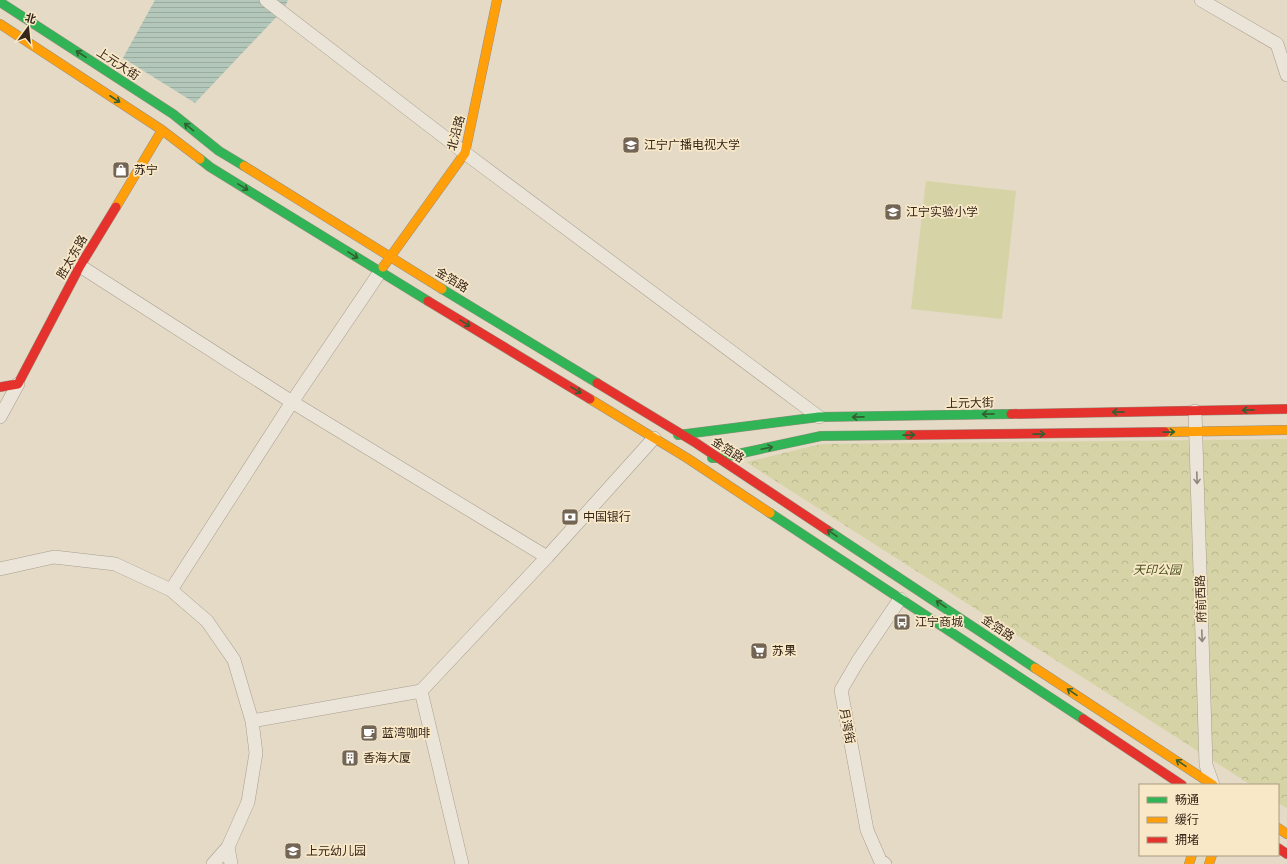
<svg xmlns="http://www.w3.org/2000/svg" width="1287" height="864" viewBox="0 0 1287 864" font-family="Merriweather,'Noto Sans SC',serif">
  <style>
    .grass { fill: #d6d4a6 }
    .park { fill: url(#park-crowns) }
    .water { fill: url(#water-rules) }
    .lines { fill: none; stroke-linecap: round; stroke-linejoin: round }
    .street-casing { stroke: #a89e90; stroke-width: 14 }
    .fast-casing { stroke: #988e80; stroke-width: 10 }
    .slow-casing { stroke: #988e80; stroke-width: 10 }
    .jam-casing { stroke: #988e80; stroke-width: 10 }
    .street { stroke: #ebe4d9; stroke-width: 13 }
    .fast { stroke: #30b455; stroke-width: 9 }
    .slow { stroke: #ff9f0a; stroke-width: 9 }
    .jam { stroke: #e5322d; stroke-width: 9 }
    .oneway { stroke: #345f31 }
    .oneway2 { stroke: #908579 }
    .labels { text-anchor: middle; stroke-width: 3.5; stroke-linejoin: round; paint-order: stroke }
    .street-label { font-size: 12px; fill: #362619; stroke: #f8e8c8 }
    .poi-label { font-size: 12px; fill: #362619; stroke: #f8e8c8; text-anchor: start }
    .park-label { font-size: 12px; font-style: italic; fill: #49541e; stroke: #f8e8c8 }
  </style>
  <defs>
    <pattern id="park-crowns" width="20" height="18" patternUnits="userSpaceOnUse"><rect width="20" height="18" fill="#d6d4a6"/><path d="M2 6a3 3 0 1 1 6 0M12 15a3 3 0 1 1 6 0" fill="none" stroke="#b8b68e"/></pattern>
    <pattern id="water-rules" width="6" height="5" patternUnits="userSpaceOnUse"><rect width="6" height="5" fill="#b3c8ba"/><path d="M0 2.5h6" fill="none" stroke="#9bac9f"/></pattern>
  </defs>
  <rect width="100%" height="100%" fill="#e4dac5"/>
  <path class="grass" d="M926,181L1016,191L1002,319L911,309Z"/>
  <path class="park" d="M1287,439V808L1278,803V785H1251L746,462L821,444Z"/>
  <path class="water" d="M155,0H288L284,9L195,103L123,58Z"/>
  <g class="lines">
    <g class="street-casing">
      <path id="street" d="M266,0L465,153L819,417
        M1201,0L1277,44L1287,75
        M80,266L292,402L547,557
        M1195,411L1206,765L1213,785
        M0,417L18,384
        M0,569L54,557L115,564L171,590L207,621L234,660L252,721L256,753L248,802L228,847L213,864
        M171,590L292,402L380,272
        M421,691L462,864
        M252,721L421,691L547,557L654,438
        M228,847L231,864
        M885,864L880,860L867,830L841,690L858,661L900,599"/>
    </g>
    <g class="fast-casing">
      <path id="fast" d="M0,2L173,114L219,151L244,166
        M200,159L210,167L428,301
        M442,289L597,383
        M678,435L819,417L1011,414
        M712,458H719L821,436L909,435
        M770,513L1083,719
        M827,530L1035,668"/>
    </g>
    <g class="slow-casing">
      <path id="slow" d="M0,24L162,130L200,159
        M244,166L442,289
        M116,207L162,130
        M383,267L465,153L497,0
        M590,399L687,458L770,513
        M1165,432L1287,430
        M1035,668L1213,785
        M1278,828L1287,834
        M1189,864L1192,855
        M1209,864L1212,855"/>
    </g>
    <g class="jam-casing">
      <path id="jam" d="M428,301L590,399
        M597,383L696,443L827,530
        M0,387L18,384L80,266L116,207
        M1011,414L1287,409
        M909,435L1165,432
        M1083,719L1182,785
        M1278,848L1287,854"/>
    </g>
    <use href="#street" class="street"/>
    <use href="#fast" class="fast"/>
    <use href="#slow" class="slow"/>
    <use href="#jam" class="jam"/>
  </g>
  <defs><path id="oneway-shaft" d="M-6 0H5M1.5-3L5.5 0L1.5 3" fill="none" stroke-width="1.6" stroke-linecap="round" stroke-linejoin="round"/></defs>
  <g class="oneway">
    <use href="#oneway-shaft" transform="translate(81 54) rotate(-147)"/>
    <use href="#oneway-shaft" transform="translate(115 99) rotate(33)"/>
    <use href="#oneway-shaft" transform="translate(189 127) rotate(-141)"/>
    <use href="#oneway-shaft" transform="translate(243 187) rotate(32)"/>
    <use href="#oneway-shaft" transform="translate(353 255) rotate(32)"/>
    <use href="#oneway-shaft" transform="translate(465 323) rotate(31)"/>
    <use href="#oneway-shaft" transform="translate(576 390) rotate(31)"/>
    <use href="#oneway-shaft" transform="translate(1248 410) rotate(179)"/>
    <use href="#oneway-shaft" transform="translate(1118 412) rotate(179)"/>
    <use href="#oneway-shaft" transform="translate(988 414) rotate(179)"/>
    <use href="#oneway-shaft" transform="translate(858 417) rotate(179)"/>
    <use href="#oneway-shaft" transform="translate(1169 432) rotate(-1)"/>
    <use href="#oneway-shaft" transform="translate(1039 434) rotate(-1)"/>
    <use href="#oneway-shaft" transform="translate(909 435) rotate(-1)"/>
    <use href="#oneway-shaft" transform="translate(767 448) rotate(-12)"/>
    <use href="#oneway-shaft" transform="translate(832 533) rotate(-146)"/>
    <use href="#oneway-shaft" transform="translate(941 604) rotate(-146)"/>
    <use href="#oneway-shaft" transform="translate(1072 692) rotate(-146)"/>
    <use href="#oneway-shaft" transform="translate(1181 763) rotate(-146)"/>
  </g>
  <g class="oneway2">
    <use href="#oneway-shaft" transform="translate(1197 478) rotate(88)"/>
    <use href="#oneway-shaft" transform="translate(1202 636) rotate(88)"/>
  </g>
  <defs>
    <g id="university-square" transform="scale(0.9)"><rect x="-9" y="-9" width="18" height="18" rx="4" fill="#736555" stroke="#f8e8c8"/><path d="M0-5L7-2L0 1L-7-2ZM-4 1L0 2.5L4 1V4Q0 6-4 4Z" fill="#fff"/></g>
    <g id="shop-square" transform="scale(0.9)"><rect x="-9" y="-9" width="18" height="18" rx="4" fill="#736555" stroke="#f8e8c8"/><path d="M-5-2.5h2.3a2.7 3.5 0 0 1 5.4 0H5L5.5 6h-11ZM-1.5-2.5h3a1.5 2.3 0 0 0-3 0Z" fill="#fff"/></g>
    <g id="school-square" transform="scale(0.9)"><rect x="-9" y="-9" width="18" height="18" rx="4" fill="#736555" stroke="#f8e8c8"/><path d="M0-5L7-2L0 1L-7-2ZM-4 1L0 2.5L4 1V4Q0 6-4 4Z" fill="#fff"/></g>
    <g id="bank-square" transform="scale(0.9)"><rect x="-9" y="-9" width="18" height="18" rx="4" fill="#736555" stroke="#f8e8c8"/><path d="M-6-4H6V4H-6ZM0-2.3a2.3 2.3 0 1 0 0 4.6a2.3 2.3 0 1 0 0-4.6Z" fill="#fff"/></g>
    <g id="bus-square" transform="scale(0.9)"><rect x="-9" y="-9" width="18" height="18" rx="4" fill="#736555" stroke="#f8e8c8"/><path d="M-5-6H5V4H4V6H2V4H-2V6H-4V4H-5ZM-3.5-4V0h7V-4ZM-3.5 1.2v1.5H-2V1.2ZM2 1.2v1.5H3.5V1.2Z" fill="#fff"/></g>
    <g id="supermarket-square" transform="scale(0.9)"><rect x="-9" y="-9" width="18" height="18" rx="4" fill="#736555" stroke="#f8e8c8"/><path d="M-6-5.5h2.5l.6 2H6L4.5 2H-2.5L-4.4-4H-6ZM-1.5 3.2a1.3 1.3 0 1 0 .1 0ZM3 3.2a1.3 1.3 0 1 0 .1 0Z" fill="#fff"/></g>
    <g id="cafe-square" transform="scale(0.9)"><rect x="-9" y="-9" width="18" height="18" rx="4" fill="#736555" stroke="#f8e8c8"/><path d="M-5.5-4.5H6V0H3Q3 3.5 0 3.5H-2.5Q-5.5 3.5-5.5 0ZM3-3.2v2h1.7v-2ZM-6 4.5H4V6H-6Z" fill="#fff"/></g>
    <g id="building-square" transform="scale(0.9)"><rect x="-9" y="-9" width="18" height="18" rx="4" fill="#736555" stroke="#f8e8c8"/><path d="M-4-6H4V6H1V3H-1V6H-4ZM-2.5-4.3h1.7v1.8h-1.7ZM.8-4.3h1.7v1.8H.8ZM-2.5-1h1.7V.8h-1.7ZM.8-1h1.7V.8H.8Z" fill="#fff"/></g>
  </defs>
  <g fill-rule="evenodd">
    <use href="#university-square" x="631" y="145"/>
    <use href="#shop-square" x="121" y="170"/>
    <use href="#school-square" x="893" y="212"/>
    <use href="#bank-square" x="570" y="517"/>
    <use href="#bus-square" x="902" y="622"/>
    <use href="#supermarket-square" x="759" y="651"/>
    <use href="#cafe-square" x="369" y="733"/>
    <use href="#building-square" x="350" y="758"/>
    <use href="#school-square" x="293" y="851"/>
  </g>
  <g class="labels">
    <g class="street-label">
      <text transform="translate(118 64) rotate(33)" y="4">上元大街</text>
      <text transform="translate(456 133) rotate(-75)" y="4">北沿路</text>
      <text transform="translate(72 257) rotate(-60)" y="4">胜太东路</text>
      <text transform="translate(452 280) rotate(31)" y="4">金箔路</text>
      <text transform="translate(970 403) rotate(-1)" y="4">上元大街</text>
      <text transform="translate(728 450) rotate(33)" y="4">金箔路</text>
      <text transform="translate(1201 599) rotate(-92)" y="4">府前西路</text>
      <text transform="translate(998 628) rotate(34)" y="4">金箔路</text>
      <text transform="translate(847 726) rotate(79)" y="4">月湾街</text>
    </g>
    <g class="poi-label">
      <text x="644" y="149">江宁广播电视大学</text>
      <text x="134" y="174">苏宁</text>
      <text x="906" y="216">江宁实验小学</text>
      <text x="583" y="521">中国银行</text>
      <text x="915" y="626">江宁商城</text>
      <text x="772" y="655">苏果</text>
      <text x="382" y="737">蓝湾咖啡</text>
      <text x="363" y="762">香海大厦</text>
      <text x="306" y="855">上元幼儿园</text>
    </g>
    <g class="park-label">
      <text x="1157" y="574">天印公园</text>
    </g>
  </g>
  <rect x="1139" y="784" width="140" height="72" fill="#f8e8c8" stroke="#aa9a82"/>
  <rect x="1147" y="797" width="20" height="6" fill="#30b455" stroke="#aa9a82"/>
  <text x="1175" y="804" font-size="12" fill="#362619">畅通</text>
  <rect x="1147" y="817" width="20" height="6" fill="#ff9f0a" stroke="#aa9a82"/>
  <text x="1175" y="824" font-size="12" fill="#362619">缓行</text>
  <rect x="1147" y="837" width="20" height="6" fill="#e5322d" stroke="#aa9a82"/>
  <text x="1175" y="844" font-size="12" fill="#362619">拥堵</text>
  <g transform="translate(28 28) rotate(15)" stroke="#f8e8c8" stroke-width="3" paint-order="stroke">
  <path d="M0-3L7 15L0 10L-7 15Z" fill="#362619"/>
  <text y="-6" font-size="11" font-weight="bold" text-anchor="middle" fill="#362619">北</text>
  </g>
</svg>
